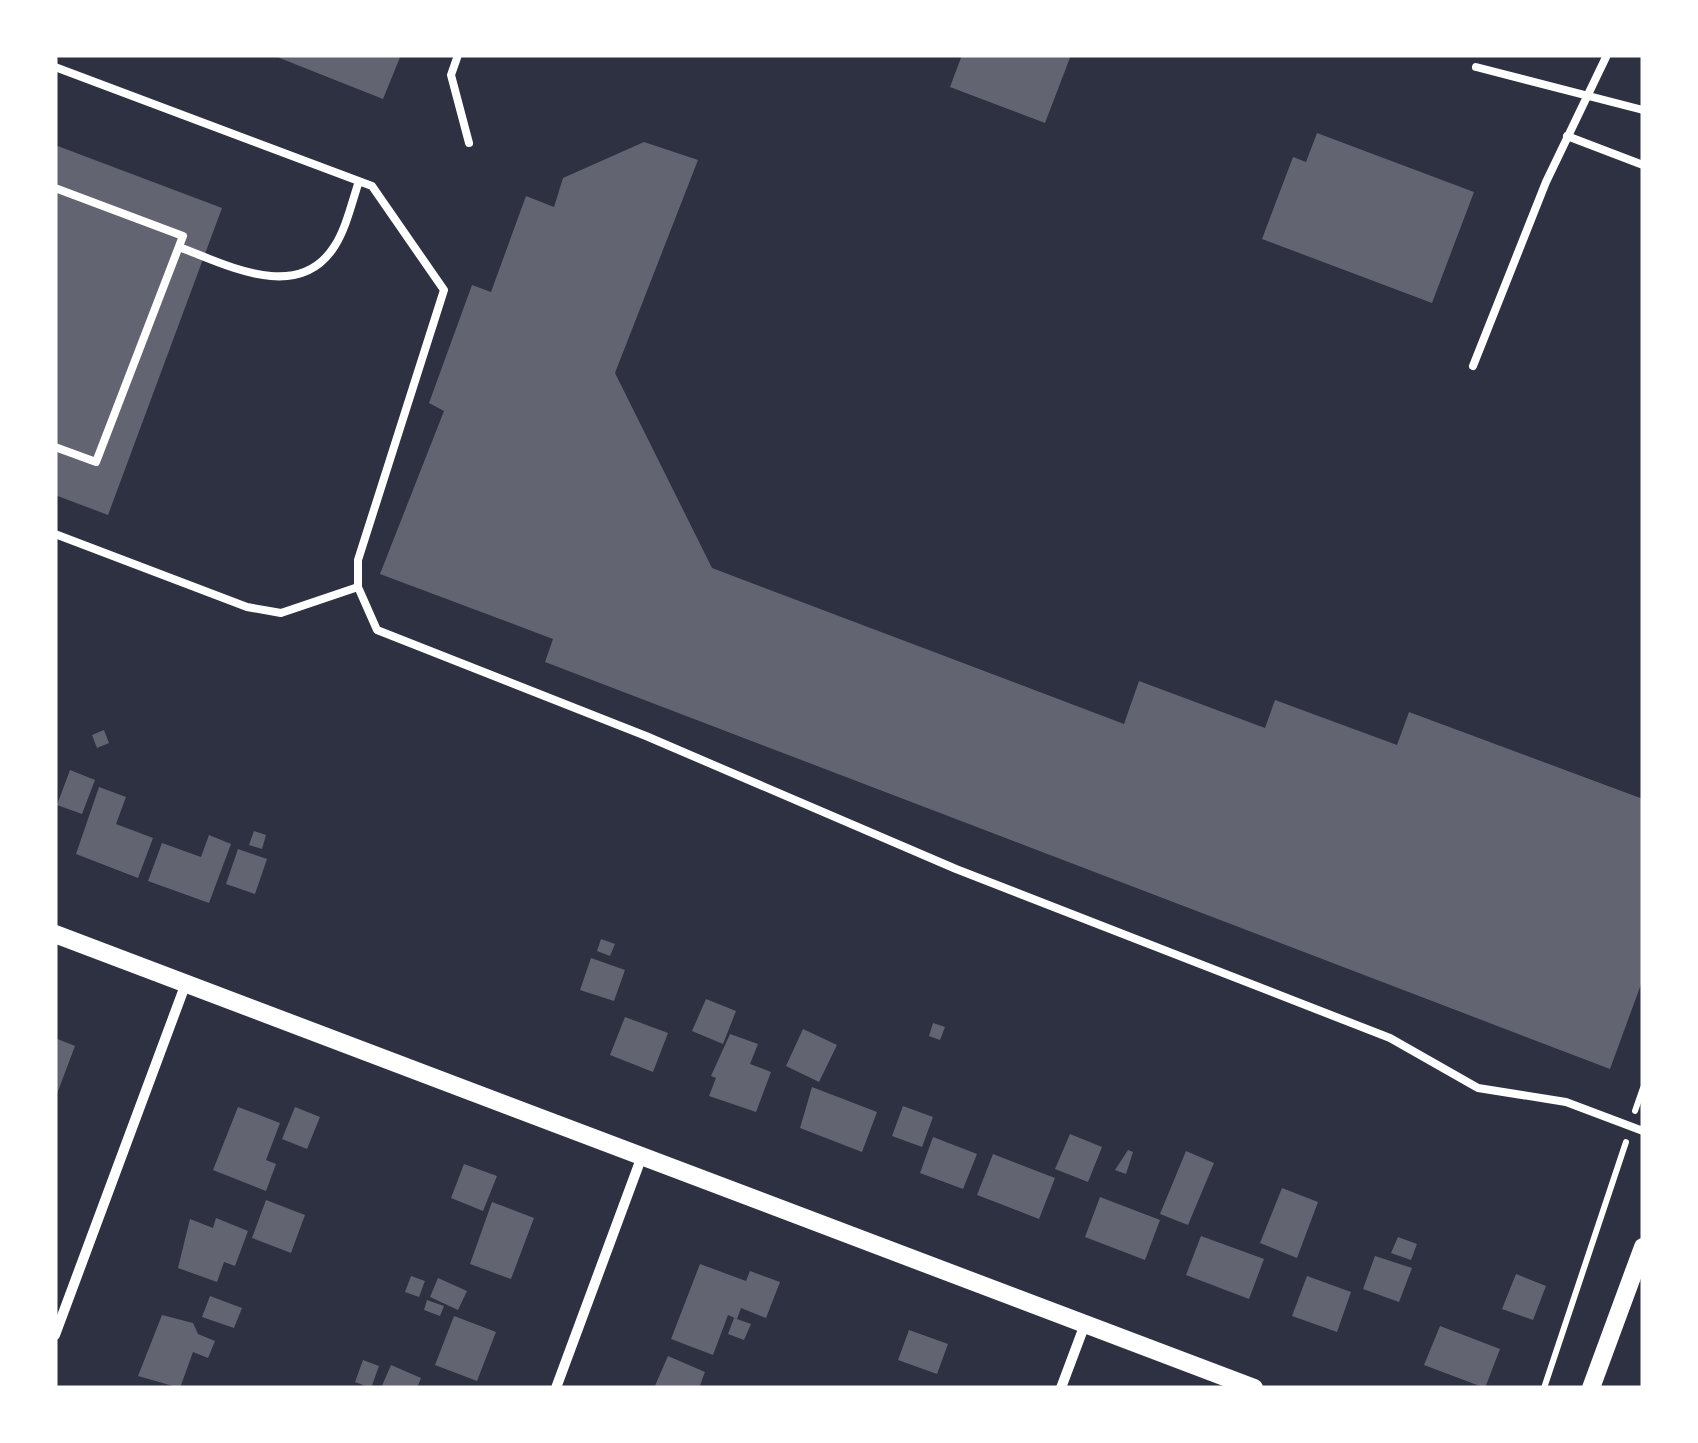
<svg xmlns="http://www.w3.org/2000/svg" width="1698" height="1443" viewBox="0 0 1698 1443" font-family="'Open Sans',sans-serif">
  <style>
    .building { fill: #626471 }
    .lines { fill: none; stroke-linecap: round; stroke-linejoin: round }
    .path { stroke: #fff; stroke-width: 6 }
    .service { stroke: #fff; stroke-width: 8 }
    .minor { stroke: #fff; stroke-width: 10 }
    .tertiary { stroke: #fff; stroke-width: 18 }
  </style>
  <rect width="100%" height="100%" fill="#2d3142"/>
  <path class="building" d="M272,55H401L383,99Z
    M962,55H1071L1045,123L950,87Z
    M1317,133L1474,192L1432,303L1262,239L1293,157L1306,162Z
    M644,142L698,160L615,373L712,568L1124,724L1139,681L1265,728L1275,700L1397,745L1409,712L1643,799V979L1610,1069L545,662L553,639L380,574L444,411L429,403L472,285L491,292L526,196L554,207L563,178Z
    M55,145L222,208L108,515L55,495Z
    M104,730L109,743L97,748L92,735Z
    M70,770L95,780L82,814L57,805Z
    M99,787L126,797L116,824L153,838L138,878L76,854Z
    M254,831L266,835L262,849L249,845Z
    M209,835L231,844L209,903L148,881L162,843L201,857Z
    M238,849L267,859L255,894L226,884Z
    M601,939L615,944L610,956L597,951Z
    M591,958L625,970L614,1001L580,990Z
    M706,999L736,1011L723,1044L692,1031Z
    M625,1017L668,1033L653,1072L610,1055Z
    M933,1023L945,1027L940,1040L929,1036Z
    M803,1029L837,1045L819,1082L786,1066Z
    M730,1034L758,1044L750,1064L771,1072L756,1112L709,1096L716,1078L711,1076Z
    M55,1038L75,1046L55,1099Z
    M812,1087L877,1112L862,1152L800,1128Z
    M903,1106L933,1117L922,1147L892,1136Z
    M238,1107L280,1123L266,1160L276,1164L266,1191L213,1170Z
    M295,1107L320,1117L307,1149L282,1139Z
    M1070,1134L1102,1147L1088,1182L1055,1169Z
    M933,1137L977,1154L963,1189L920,1173Z
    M1128,1150L1133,1152L1126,1174L1115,1170Z
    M1186,1151L1214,1163L1188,1225L1160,1214Z
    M993,1154L1055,1178L1039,1219L977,1195Z
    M464,1164L497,1176L483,1211L451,1198Z
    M1282,1188L1318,1202L1297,1258L1260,1243Z
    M1100,1197L1160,1220L1145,1260L1085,1237Z
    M266,1200L305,1215L291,1253L252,1238Z
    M492,1202L534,1218L511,1279L470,1264Z
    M216,1218L248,1231L235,1266L224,1262L217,1282L178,1268L190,1219L213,1228Z
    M1201,1236L1264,1259L1249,1299L1186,1275Z
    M1398,1237L1417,1244L1411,1260L1391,1253Z
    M1375,1256L1412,1268L1399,1302L1363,1289Z
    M700,1264L746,1281L750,1271L780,1282L766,1318L741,1308L737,1319L728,1315L713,1355L671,1339Z
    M1516,1274L1546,1286L1533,1320L1502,1309Z
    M411,1276L425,1281L419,1297L405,1292Z
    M1307,1276L1351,1292L1337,1332L1292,1316Z
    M438,1278L467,1291L458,1310L430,1297Z
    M210,1296L242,1308L234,1328L202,1317Z
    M427,1300L444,1306L440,1316L424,1310Z
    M162,1315L193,1323L198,1334L215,1341L208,1358L193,1352L180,1388L138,1376Z
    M454,1316L496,1332L477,1381L435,1365Z
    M734,1318L751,1324L744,1340L728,1334Z
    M1440,1326L1500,1349L1485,1388L1424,1365Z
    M909,1330L948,1344L937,1374L898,1360Z
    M668,1356L705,1372L699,1388H654Z
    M363,1360L379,1366L371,1388L355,1382Z
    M391,1365L421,1378L417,1388H381Z"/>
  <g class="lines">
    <path class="path" d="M1635,1111L1643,1088
      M1544,1388L1626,1142"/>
    <path class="service" d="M458,55L451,75L469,143
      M55,67L372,186L444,290L358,560V587L377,630L646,736L956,869L1390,1038L1478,1088L1566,1102L1643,1131
      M1476,67L1643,110
      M1567,136L1643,165
      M55,188L183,236L96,462L55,447
      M179,247C227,265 298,303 334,247C346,229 352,202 359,181
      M1473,366L1546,182L1607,55
      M55,534L247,607L281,613L358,587"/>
    <path class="minor" d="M55,1335L186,983
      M556,1388L642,1156
      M1061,1388L1085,1324"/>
    <path class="tertiary" d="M55,934L1254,1388
      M1591,1388L1643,1247"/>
  </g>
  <rect width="1698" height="1443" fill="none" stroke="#ffffff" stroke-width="115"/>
</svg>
